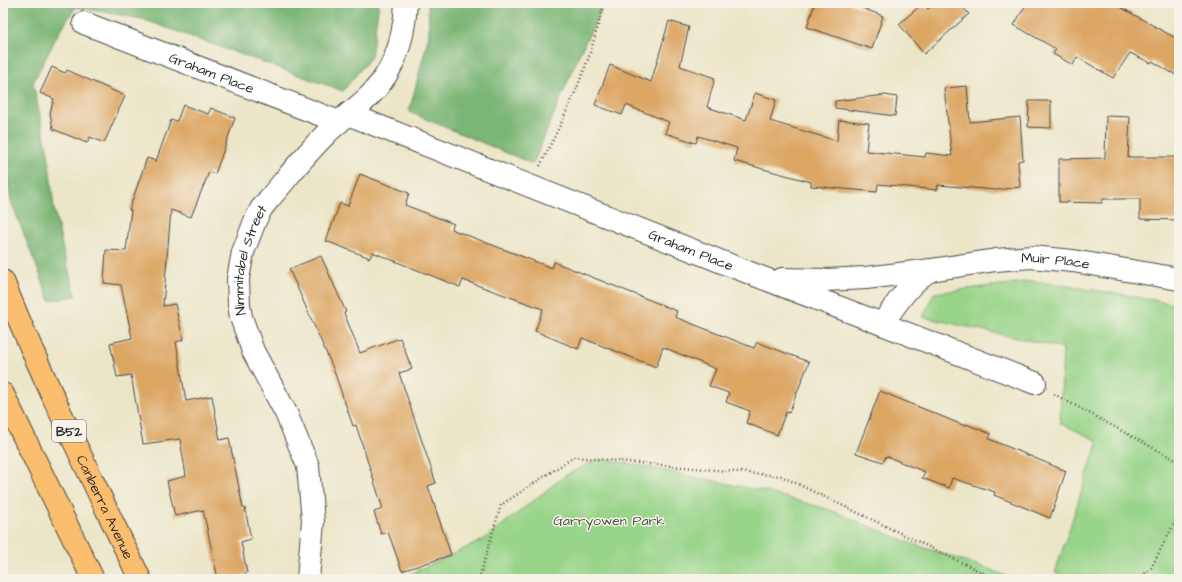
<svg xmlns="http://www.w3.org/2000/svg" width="1182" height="582" viewBox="0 0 1182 582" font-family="'Architects Daughter',sans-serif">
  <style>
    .green { fill: #98d489; stroke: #62805a }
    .forest { fill: #7ab675; stroke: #527050 }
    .building { fill: #dca663 }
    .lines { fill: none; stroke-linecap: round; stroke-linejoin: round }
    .minor-casing { stroke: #484743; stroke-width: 24 }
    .highway-casing { stroke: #484743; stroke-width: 24 }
    .path { stroke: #484743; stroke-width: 2.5; stroke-dasharray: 1 3; stroke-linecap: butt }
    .minor { stroke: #fff; stroke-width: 22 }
    .highway { stroke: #fbbd6e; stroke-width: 22 }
    .labels { text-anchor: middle; stroke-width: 3; stroke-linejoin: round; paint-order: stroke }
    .shield { fill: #f7f3e8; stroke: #686764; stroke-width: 1 }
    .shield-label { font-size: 13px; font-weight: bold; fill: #2b2b2b }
    .street-label { font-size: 14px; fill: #2b2b2b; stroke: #f7f3e8 }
    .park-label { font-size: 14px; fill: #465542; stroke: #f7f3e8 }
  </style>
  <rect width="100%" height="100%" fill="#f7f3e8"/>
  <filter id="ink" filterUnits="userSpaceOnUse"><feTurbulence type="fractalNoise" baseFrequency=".025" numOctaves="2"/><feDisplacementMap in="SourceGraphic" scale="8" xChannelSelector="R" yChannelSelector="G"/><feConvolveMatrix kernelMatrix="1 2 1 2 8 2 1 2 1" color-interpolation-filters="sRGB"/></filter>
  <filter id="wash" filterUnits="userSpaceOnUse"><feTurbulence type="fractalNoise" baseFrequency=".012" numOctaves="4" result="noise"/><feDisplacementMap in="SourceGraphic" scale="16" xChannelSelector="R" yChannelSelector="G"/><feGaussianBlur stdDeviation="0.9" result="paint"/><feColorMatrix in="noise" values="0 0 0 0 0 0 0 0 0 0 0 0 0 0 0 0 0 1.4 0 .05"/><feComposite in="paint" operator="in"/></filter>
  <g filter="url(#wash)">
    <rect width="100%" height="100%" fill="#ece6c9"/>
    <path class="green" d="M1034,281L1126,295L1179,305V579H1069L1055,573L1098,441L1060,423L1063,348L923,317L934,293Z
      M599,459L633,464L767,492L830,510L910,543L992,570L1013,579H400L483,540L566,475Z"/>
    <path class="forest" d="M3,3H379L371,57L343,91L142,19L76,7L58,34L33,83L48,153L54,208L63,250L76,296L50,301L11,201L3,155Z
      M428,3H605L579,55L533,164L409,112L429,35Z"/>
    <g id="blocks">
      <path class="building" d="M815,3H849L883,16L872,49L807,27Z
        M935,3H959L969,14L924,54L899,24L922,4L928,9Z
        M1027,3H1113L1179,40V77L1152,61L1151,63L1130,53L1113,78L1077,57L1073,65L1053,54L1056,49L1014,25Z
        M669,21L689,27L680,66L715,78L707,107L746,120L755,93L776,100L770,121L837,141L839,120L869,123L866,151L925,157L926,153L952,156L944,88L967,86L970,122L1020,117L1023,160L1018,161L1020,187L996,190L938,185L937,190L878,184L877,192L811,186V182L734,161L737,148L698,136L696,143L665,133L669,122L626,105L622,115L595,105L610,65L651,82Z
        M52,67L65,73L67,70L125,96L104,143L90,137L87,143L53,129L50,113L54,99L40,93Z
        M885,95L897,97L895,116L835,108V101Z
        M1029,101H1051V128L1028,127Z
        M183,105L208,114L211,108L235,118L215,174L209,172L191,217L171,210L163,306L175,304L183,340L176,342L186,401L212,396L220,440L229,438L243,508H245L251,539L241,542L247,573L235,579H218L203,510L175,516L167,481L186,476L180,439L143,444L131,375L117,377L110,343L132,338L121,285L104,283L106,250L126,251L131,210H129L147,158L156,161L171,120L177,121Z
        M1106,116L1130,117L1128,157H1179V220L1140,219V199H1103L1102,203L1059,202V159L1105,158Z
        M360,174L409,193L405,205L454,224L451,229L552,268L554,262L677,311L675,317L754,348L757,342L809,362L789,413L786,412L777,435L746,423L750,411L726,402L729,393L709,386L716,369L663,347L656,367L582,338L578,349L535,331L543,309L463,280L460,287L372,252L370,258L326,241L340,203L348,206Z
        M321,256L346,312L344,313L360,353L400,338L412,369L399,373L436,483L428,486L451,555L402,571L388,532L381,534L374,512L383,509L356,425L353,426L333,368L289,269Z
        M880,391L965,426L966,424L991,434L989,439L1066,471L1050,518L994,495L995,492L952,478L949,488L922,478L925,472L886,456L883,462L856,453Z"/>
    </g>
  </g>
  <g filter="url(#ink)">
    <use href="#blocks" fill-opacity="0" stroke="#484743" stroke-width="1"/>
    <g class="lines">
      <g class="minor-casing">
        <g id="minor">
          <path id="s1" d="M84,23L339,122"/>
          <path id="s2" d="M348,114L755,275L1035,383"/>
          <path id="s3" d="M782,279L826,280L866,278L931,270L996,260L1031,257L1073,261L1179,279"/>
          <path d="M882,324C896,305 909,282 931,270"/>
          <path id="s4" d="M308,579L313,521L308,466L286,413L253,351L241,317L239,305L238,279L243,252L255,221L261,209L269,199C287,178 304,156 323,137C335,124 349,114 362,103C393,76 404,43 406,3"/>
        </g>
      </g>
      <g class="highway-casing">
        <g id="highway">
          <path id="s5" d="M3,281C44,383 93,481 140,579"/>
          <path d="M3,394L93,579"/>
        </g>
      </g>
      <path class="path" d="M540,166C557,132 574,98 587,62C594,43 598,22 605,3
        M1054,394L1179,462
        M479,579L501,505L574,457L781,476L996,579
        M1139,579L1151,568L1179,514"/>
      <use href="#minor" class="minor"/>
      <use href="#highway" class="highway"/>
    </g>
  </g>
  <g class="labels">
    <rect class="shield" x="52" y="420" width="34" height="22" rx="3"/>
    <g class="shield-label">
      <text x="69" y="436">B52</text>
    </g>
    <g class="street-label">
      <text dy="5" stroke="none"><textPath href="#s1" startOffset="137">Graham Place</textPath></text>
      <text dy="5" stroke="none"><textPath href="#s2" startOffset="369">Graham Place</textPath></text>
      <text dy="5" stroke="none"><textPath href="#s4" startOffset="336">Nimmitabel Street</textPath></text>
      <text dy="5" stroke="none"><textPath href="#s3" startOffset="275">Muir Place</textPath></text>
      <text dy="5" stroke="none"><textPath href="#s5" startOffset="248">Canberra Avenue</textPath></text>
    </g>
    <g class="park-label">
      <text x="609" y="525">Garryowen Park</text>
    </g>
  </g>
  <rect width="1182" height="582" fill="none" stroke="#f7f3e8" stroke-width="16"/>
</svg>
